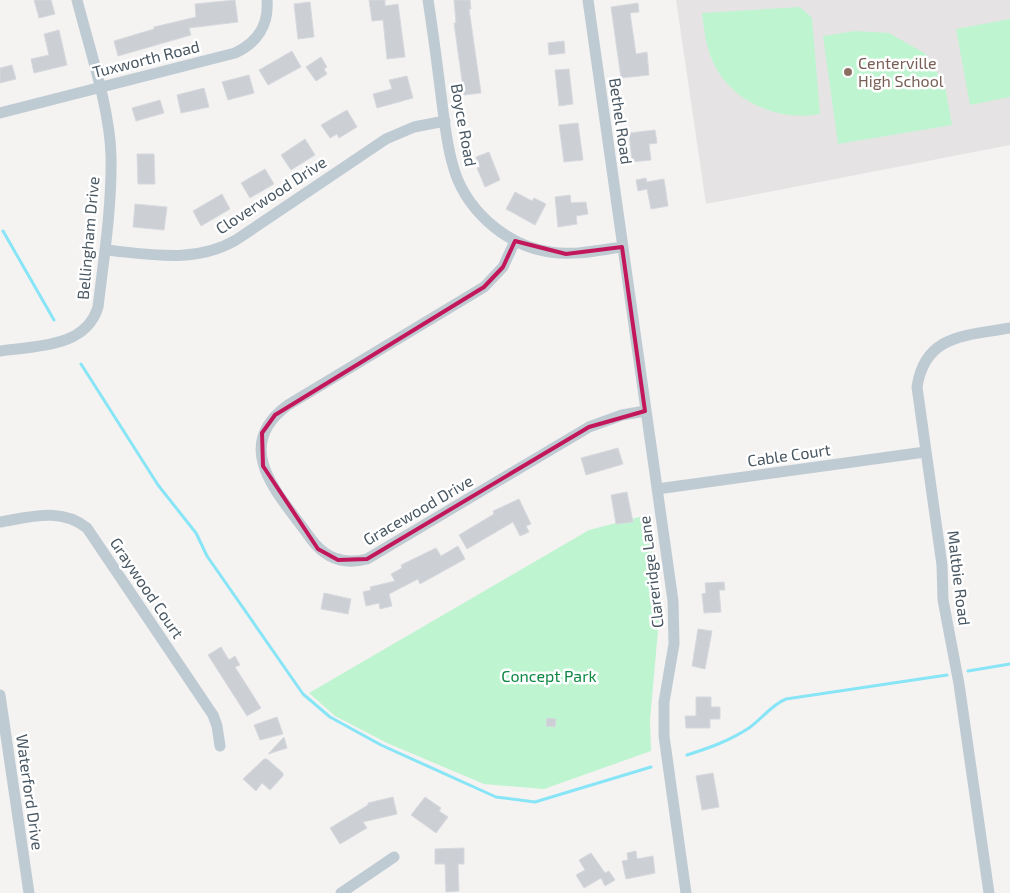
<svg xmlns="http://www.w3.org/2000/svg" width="1010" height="893" viewBox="0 0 1010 893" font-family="'Exo 2',sans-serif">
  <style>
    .education { fill: #e6e3e4 }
    .green { fill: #bef5d0 }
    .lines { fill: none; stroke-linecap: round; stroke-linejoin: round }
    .stream { stroke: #87e5f6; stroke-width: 3 }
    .building { fill: #ccd0d5; stroke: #d6d9de }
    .minor { stroke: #bfcbd3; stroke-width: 11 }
    .marked { fill: none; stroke: #c2185b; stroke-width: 4; stroke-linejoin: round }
    .education-dot { fill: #8d6e63; stroke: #fff; stroke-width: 2 }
    .labels { text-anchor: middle; stroke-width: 5; stroke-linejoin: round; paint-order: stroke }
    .street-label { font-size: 16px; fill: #485762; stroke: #fff }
    .education-label { font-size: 16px; fill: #785e54; stroke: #fff; text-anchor: start }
    .park-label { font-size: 16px; fill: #0e8844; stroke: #fff }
  </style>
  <rect width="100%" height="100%" fill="#f5f2f2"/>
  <path class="education" d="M676,0H1010V145L706,204Z"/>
  <path class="green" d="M800,7L812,18L820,114C779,122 731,102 713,62C706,47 704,29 702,13Z
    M1010,19V97L970,105L956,29Z
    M855,31L889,33L926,54L945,86L952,125L838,144L823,36Z
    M647,515L660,608L650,720L651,751L544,789L484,784L387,743L335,716L309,693L589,530Z"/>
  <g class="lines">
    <path class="stream" d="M3,231L54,320
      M81,364L158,485L196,533L207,556L303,694L330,717L381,745L496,797L535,802L651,767
      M968,671L1010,664
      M687,755C709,748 729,741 749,728C762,719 771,705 786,699L947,675"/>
  </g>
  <path class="building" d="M34,0H51L55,14L39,18Z
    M235,0L238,22L189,28L191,35L118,56L114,41L154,29V27L196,17L195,4Z
    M369,0H385V6L398,4L405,57L387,59L383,20L372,21Z
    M454,0H470L471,9H469L481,93L464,95L454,23H456Z
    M310,2L314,37L298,39L294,4Z
    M638,3L639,12L630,13L636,54L647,52L649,75L621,78L611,7Z
    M59,30L67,65L34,73L31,59L49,55L44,34Z
    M564,41L565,53L549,55L548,43Z
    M292,51L301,67L268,85L259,70Z
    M321,57L327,67L324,69L327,74L316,81L306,67Z
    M12,65L16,79L0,83V68Z
    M569,69L573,104L559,106L555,70Z
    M249,75L254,93L228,100L222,82Z
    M407,76L413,98L377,108L373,94L392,89L389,80Z
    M204,88L209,107L181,113L177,95Z
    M160,100L164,113L136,121L132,108Z
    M347,110L357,127L339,138L337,134L330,138L321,125Z
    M578,123L583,160L564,162L559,125Z
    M655,130L657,143L649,144L651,160L632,162L629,133Z
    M305,139L315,155L291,170L281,155Z
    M489,152L500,180L485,187L477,168L480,167L476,157Z
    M137,154H154L155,184H138Z
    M265,169L274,184L250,198L241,183Z
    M646,178L647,182L664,179L668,206L651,209L647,189L638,191L636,180Z
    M515,192L532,201L534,198L546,204L535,225L506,209Z
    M222,194L230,209L201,226L193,211Z
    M570,195L571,203L586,202L588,214L576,216L577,224L558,227L555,197Z
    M135,204L167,207L164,230L133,227Z
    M618,448L623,464L586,475L581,458Z
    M627,492L633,522L616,524L611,495Z
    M519,499L531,524L526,526L529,532L520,536L513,522L467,549L459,535L494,514L493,511Z
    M458,546L465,559L420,584L418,579L389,594L392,606L380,609L379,603L366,606L363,592L371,590L370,587L395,581L391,574L402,568L401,565L436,548L441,556Z
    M724,582L725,590H719L721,612L704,613L702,594L706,593L705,583Z
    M324,593L351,599L348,614L321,609Z
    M698,629L712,631L705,669L692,666Z
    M221,647L229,660L235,656L240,665L235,667L261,708L247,716L208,655Z
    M696,697H711V707H720V719H710V728H686L685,716H696Z
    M277,717L283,734L260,740L254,725Z
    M547,718L556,719L555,727L546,726Z
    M284,737L287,748L268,754Z
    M264,759H267L283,773V776L270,790L262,783L256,791L243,779Z
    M713,773L719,807L702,810L696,776Z
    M393,797L397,814L363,822L367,828L340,844L330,828L368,805V803Z
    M425,797L441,808L439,811L448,817L436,833L411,815Z
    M464,848V864H458L459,891L446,892L445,864H435V849Z
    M636,851L637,859L653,856L655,873L626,879L622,861L628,860L627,853Z
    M591,853L605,873L609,871L615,880L605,886L601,878L584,888L576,875L585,870L579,860Z"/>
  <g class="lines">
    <path class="minor" d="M428,0C433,31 437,63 441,95C444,117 446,141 452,162C463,208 504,245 550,252C574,256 599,250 622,247
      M588,0L673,601L674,644L664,702V736L686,893
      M0,113L235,53C257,43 269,25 267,0
      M515,241L503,267L484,287L288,405C229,448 281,496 311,539C325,558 344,565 367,559L589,427L622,415L645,411
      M105,250C150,254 195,264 236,240L386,139L414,127L445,121
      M0,351C35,346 86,348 98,307C104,257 112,206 111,156C110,109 89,47 77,0
      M657,489L925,452
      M0,522C30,517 61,507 87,528L213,715L217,726L220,746
      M0,695L29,893
      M341,893L394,857
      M989,893L959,684L943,600L942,565L917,387C925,334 966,336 1010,328"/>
  </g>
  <path class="marked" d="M515,241L566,254L622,247L645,411L589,427L367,559L338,560L318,549L263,466L262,433L275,415L484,287L503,267Z"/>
  <circle class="education-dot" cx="848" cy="72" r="5"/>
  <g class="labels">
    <g class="street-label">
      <text transform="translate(146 59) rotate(-14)" y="6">Tuxworth Road</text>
      <text transform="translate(621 121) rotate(82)" y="6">Bethel Road</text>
      <text transform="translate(464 125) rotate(80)" y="6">Boyce Road</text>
      <text transform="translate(271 195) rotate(-33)" y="6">Cloverwood Drive</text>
      <text transform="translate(88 238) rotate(-85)" y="6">Bellingham Drive</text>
      <text transform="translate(789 455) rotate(-8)" y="6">Cable Court</text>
      <text transform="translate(418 510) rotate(-30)" y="6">Gracewood Drive</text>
      <text transform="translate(651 572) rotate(-97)" y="6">Clareridge Lane</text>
      <text transform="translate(959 578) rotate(83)" y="6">Maltbie Road</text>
      <text transform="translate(147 588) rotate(56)" y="6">Graywood Court</text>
      <text transform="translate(30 792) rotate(82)" y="6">Waterford Drive</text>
    </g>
    <g class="education-label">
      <text x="858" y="69">Centerville<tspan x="858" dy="18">High School</tspan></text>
    </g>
    <g class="park-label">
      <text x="549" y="682">Concept Park</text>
    </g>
  </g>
</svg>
